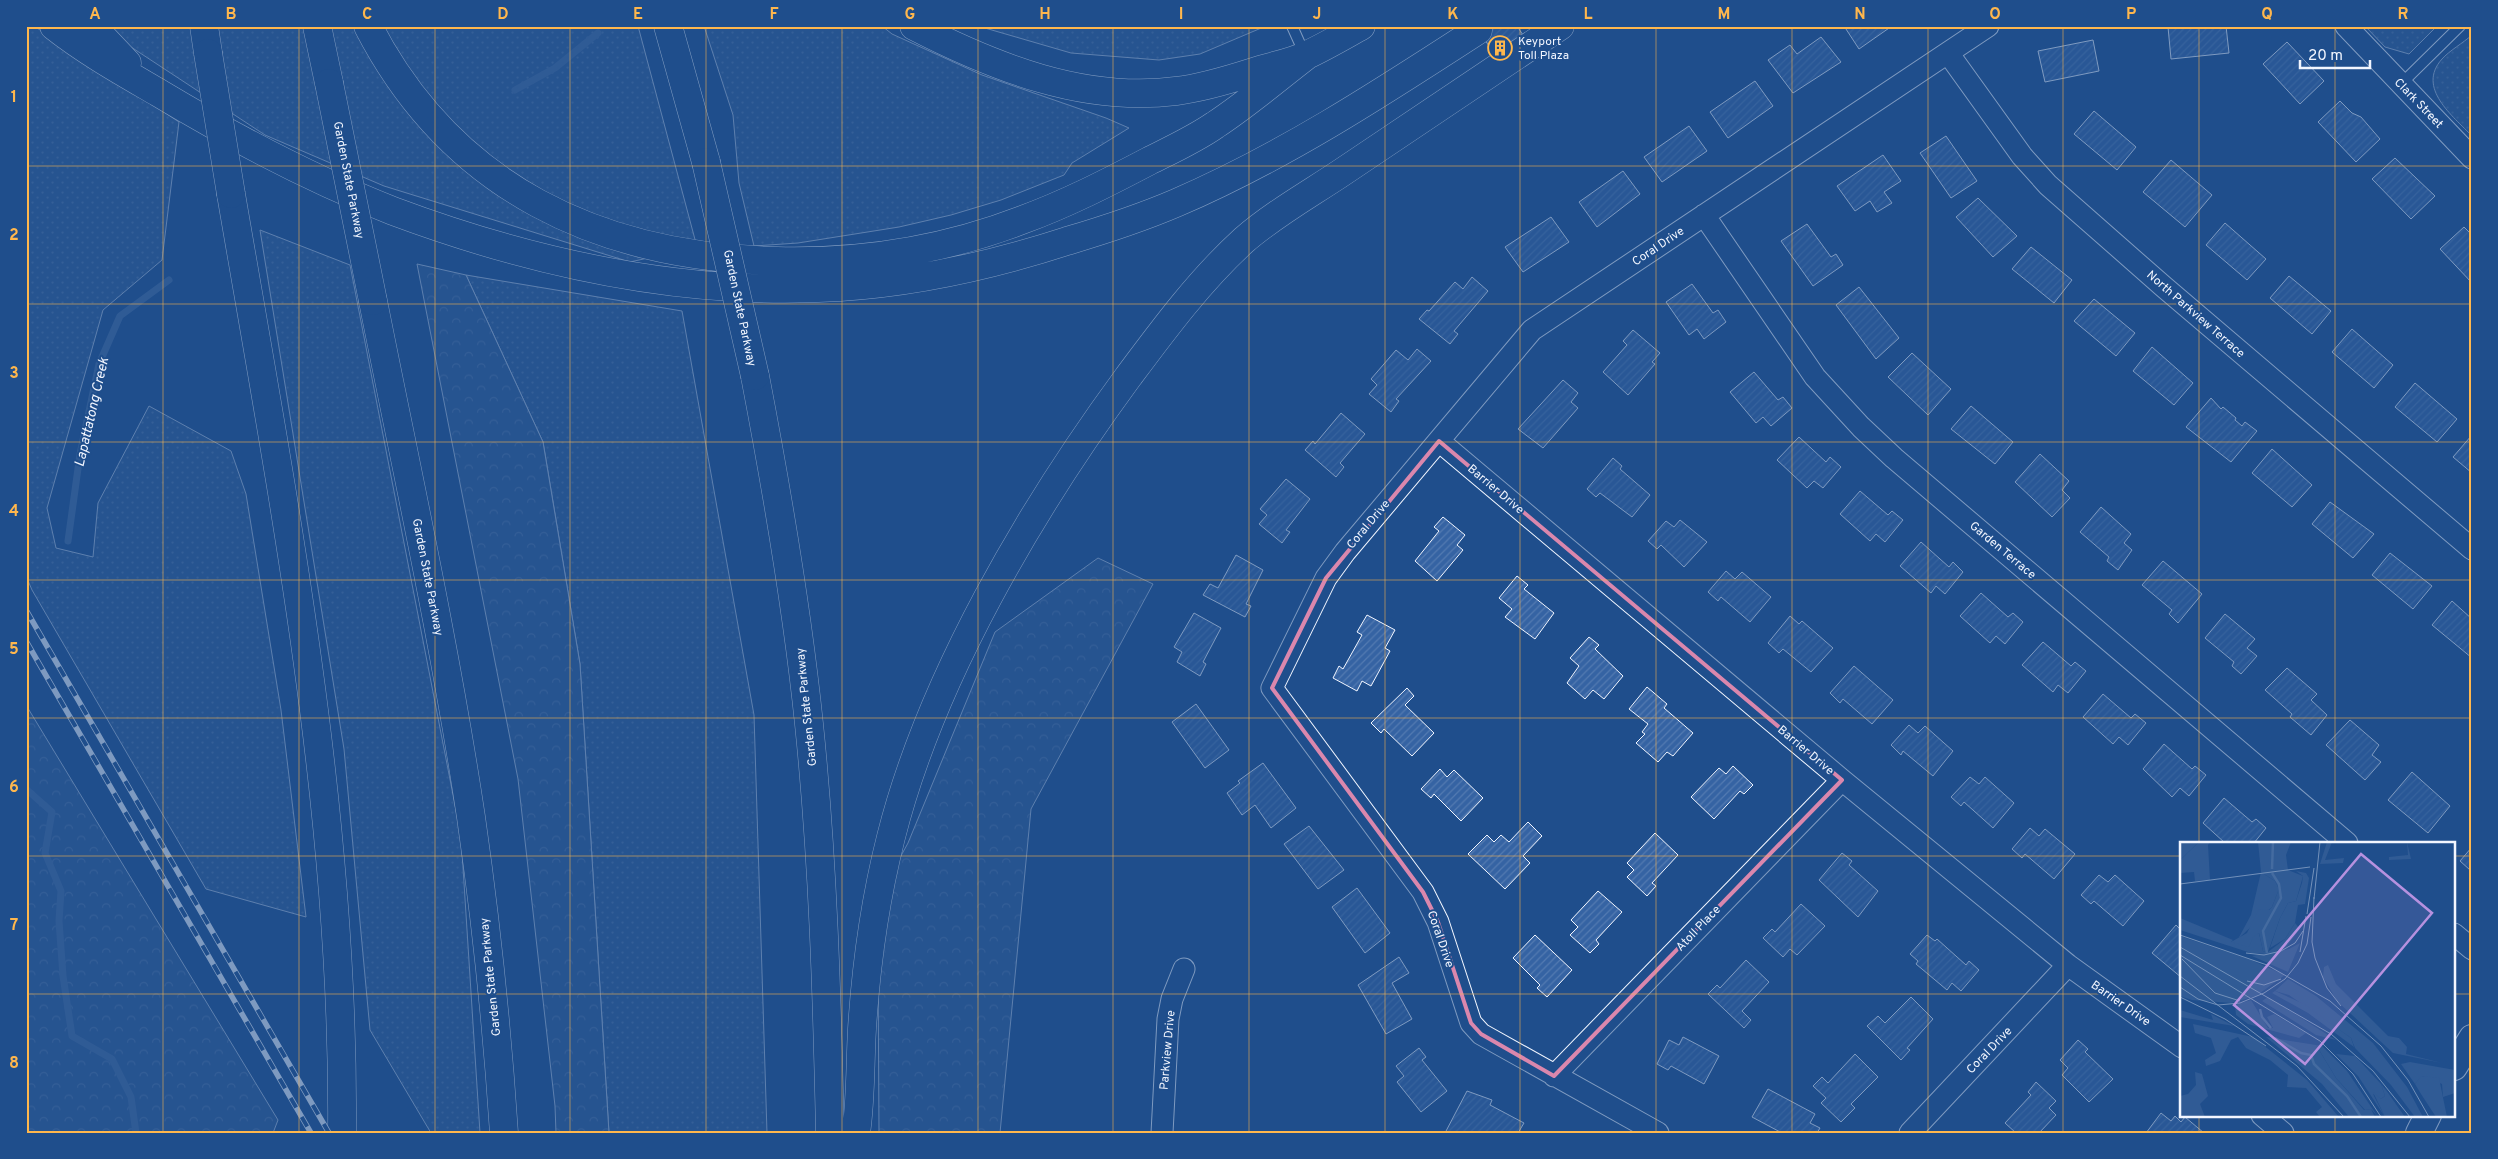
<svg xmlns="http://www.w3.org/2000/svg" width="2498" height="1159" viewBox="0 0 2498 1159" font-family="Overpass,sans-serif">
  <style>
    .grass { fill: url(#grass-dots); stroke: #a8bbd7 }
    .forest { fill: url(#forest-crowns); stroke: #a8bbd7 }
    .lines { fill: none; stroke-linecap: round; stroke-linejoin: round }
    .stream { stroke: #446ba0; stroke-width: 7 }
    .building { fill: url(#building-hatch); stroke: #f2f6ff }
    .service-casing { stroke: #f2f6ff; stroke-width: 12 }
    .minor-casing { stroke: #f2f6ff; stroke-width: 23 }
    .tertiary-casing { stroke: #f2f6ff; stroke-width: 28 }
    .motorway-casing { stroke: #f2f6ff; stroke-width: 29 }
    .service { stroke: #1f4e8c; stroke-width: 10 }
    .minor { stroke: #1f4e8c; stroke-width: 21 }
    .tertiary { stroke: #1f4e8c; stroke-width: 26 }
    .motorway { stroke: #1f4e8c; stroke-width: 28 }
    .rail-casing { stroke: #f2f6ff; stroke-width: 5.5 }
    .rail { stroke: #1f4e8c; stroke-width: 4; stroke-dasharray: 11; stroke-linecap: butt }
    .motorway-bridge-casing { stroke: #f2f6ff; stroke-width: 29; stroke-linecap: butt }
    .motorway-bridge { stroke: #1f4e8c; stroke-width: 28 }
    .marked { fill: none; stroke: #da87ad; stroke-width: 4; stroke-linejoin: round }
    .grid { fill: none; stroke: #ffb74d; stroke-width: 1; stroke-opacity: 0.55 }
    .labels { text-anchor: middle; stroke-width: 4; stroke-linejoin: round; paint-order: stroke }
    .poi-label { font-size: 12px; fill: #f2f6ff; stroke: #1f4e8c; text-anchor: start }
    .street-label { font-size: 12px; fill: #f2f6ff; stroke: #1f4e8c }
    .water-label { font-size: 14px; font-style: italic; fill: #f2f6ff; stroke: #1f4e8c }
    .inset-river { fill: none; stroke: #446ba0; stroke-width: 2.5 }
    .inset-road { fill: none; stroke: #7391ba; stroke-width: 1 }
    .view { fill: #b691df; fill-opacity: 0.15; stroke: #b691df; stroke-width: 2.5 }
    .inset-edge { fill: none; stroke: #f2f6ff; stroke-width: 2.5 }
    .neatline { fill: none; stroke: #ffb74d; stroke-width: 2 }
    .grid-label { font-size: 16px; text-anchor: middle; font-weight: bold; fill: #ffb74d }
  </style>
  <defs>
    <pattern id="grass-dots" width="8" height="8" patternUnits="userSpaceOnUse" patternTransform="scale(1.25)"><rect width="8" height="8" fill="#305b95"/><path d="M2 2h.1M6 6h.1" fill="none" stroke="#4e73a5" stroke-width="1.8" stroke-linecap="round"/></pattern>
    <pattern id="forest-crowns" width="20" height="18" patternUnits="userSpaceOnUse" patternTransform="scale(1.25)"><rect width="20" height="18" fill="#305b95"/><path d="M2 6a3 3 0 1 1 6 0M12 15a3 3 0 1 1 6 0" fill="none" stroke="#4e73a5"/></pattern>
    <pattern id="building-hatch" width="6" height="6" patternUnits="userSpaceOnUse" patternTransform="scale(1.25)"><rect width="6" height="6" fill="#3563a3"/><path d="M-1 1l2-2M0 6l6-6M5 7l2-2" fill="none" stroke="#537ab1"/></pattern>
  </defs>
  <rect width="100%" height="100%" fill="#1f4e8c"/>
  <path class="grass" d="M26,26H34L179,122L162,260L103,310L47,508L56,548L93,557L98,503L149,406L231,451L246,494L281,710L306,917L206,889L32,590L26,576Z
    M99,26H638L697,247L630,262L384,186L265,135Z
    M704,26H882L892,34L982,75L1106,118L1129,128L1072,163L1064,175L1001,200L951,215L899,227L798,243L754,246L739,183L733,115Z
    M978,26H1266L1200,54L1159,60L1071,53Z
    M2365,26H2437L2409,54L2385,47Z
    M2472,35V136C2453,116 2416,88 2442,59C2449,51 2463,43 2472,35Z
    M260,230L350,265L461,836L480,1133H431L370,1030L344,749Z
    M466,275L682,311L754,715L767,1133H609L580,664L543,442Z"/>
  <path class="forest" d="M417,264L466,275L543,442L580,664L609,1133H556L555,1106L518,779Z
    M1098,558L1153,584L1031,809L1000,1133H879L878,960L874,905L908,843L995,632Z
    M26,705L278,1120L273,1133H26Z"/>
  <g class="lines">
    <path class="stream" d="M515,90L555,68L598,33
      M68,541L80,454L99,364L120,316L169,280
      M26,789L52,812L45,853L61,891L59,921L63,976L72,1036L112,1059L131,1097L136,1133"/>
  </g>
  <path class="building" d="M1476,26H1517L1525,38L1496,57Z
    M1844,26H1892L1859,49Z
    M2226,26L2229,53L2171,59L2168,27Z
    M1821,37L1841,62L1793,93L1768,60L1790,45L1797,54Z
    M2093,40L2099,71L2045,82L2038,51Z
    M2287,42L2324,81L2300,104L2263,64Z
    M1755,81L1773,106L1728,138L1710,112Z
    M2340,101L2352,113L2361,117L2380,139L2356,162L2318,122Z
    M2094,111L2136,147L2117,170L2074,134Z
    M1689,126L1707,151L1662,182L1644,157Z
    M1946,136L1977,181L1951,198L1920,153Z
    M1883,155L1901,181L1884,192L1892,203L1877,212L1870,201L1855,211L1837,186Z
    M2395,158L2435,196L2411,219L2372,179Z
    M2171,160L2212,195L2185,227L2143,192Z
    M1623,171L1640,194L1597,227L1579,202Z
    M1978,198L2017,236L1993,257L1956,217Z
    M1551,217L1569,242L1523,272L1505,247Z
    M2225,223L2266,259L2247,280L2206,245Z
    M1807,224L1831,257L1836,254L1843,265L1813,286L1781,241Z
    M2464,227L2472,235V283L2440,249Z
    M2031,247L2072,280L2054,303L2012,269Z
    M2289,276L2331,311L2312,334L2270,298Z
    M1472,277L1488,291L1454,331L1458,334L1450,344L1419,319L1427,310L1429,311L1455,282L1463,289Z
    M1692,284L1713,313L1718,310L1726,322L1704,339L1697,329L1689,335L1666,302Z
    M1859,287L1899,338L1876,359L1836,305Z
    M2094,299L2135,333L2116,356L2074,321Z
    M2352,329L2393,365L2374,388L2332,352Z
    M1633,330L1660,353L1652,362L1655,364L1628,395L1603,372L1627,345L1623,341Z
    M2152,347L2193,383L2174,405L2133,371Z
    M1417,349L1431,361L1396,399L1399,401L1391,412L1369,394L1377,385L1371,379L1396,350L1408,360Z
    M1912,353L1951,389L1928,415L1888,377Z
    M1754,372L1778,400L1783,397L1792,408L1771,426L1763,417L1756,423L1730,392Z
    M1563,380L1578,393L1571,402L1578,408L1543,448L1518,429Z
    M2415,383L2457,419L2437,442L2395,407Z
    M2211,398L2221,409L2223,407L2236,418L2235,420L2242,426L2245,422L2257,431L2231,462L2186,427Z
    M1971,406L2013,442L1995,464L1951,429Z
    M1341,413L1365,434L1340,463L1344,467L1336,477L1305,450L1313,441L1315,444Z
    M2472,435V473L2453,457Z
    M1799,437L1826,462L1830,457L1841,467L1823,488L1814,481L1807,488L1777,460Z
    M2272,449L2312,485L2292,507L2252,473Z
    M2040,454L2069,481L2062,490L2070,498L2052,517L2015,482Z
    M1613,458L1622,466L1620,469L1650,495L1632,517L1600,493L1596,497L1587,489Z
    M1286,479L1310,499L1286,530L1290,532L1282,543L1259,524L1267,515L1260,509Z
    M1860,491L1888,515L1892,511L1903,520L1885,542L1876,534L1870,541L1840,514Z
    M2330,502L2374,534L2353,558L2312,524Z
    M2101,507L2131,534L2124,543L2132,550L2118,570L2107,561L2109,557L2080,532Z
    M1443,517L1465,535L1457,545L1463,550L1437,581L1415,561L1439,531L1434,527Z
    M1680,520L1707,542L1684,567L1661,545L1657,549L1648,541L1666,521L1674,527Z
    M1921,542L1949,567L1953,562L1963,572L1945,594L1936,586L1931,593L1900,566Z
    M2390,553L2432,586L2413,609L2372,575Z
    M1236,555L1263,570L1246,604L1251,606L1245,617L1203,595L1210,584L1218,588Z
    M2163,561L2202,594L2178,623L2169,614L2172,610L2142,585Z
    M1726,571L1735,579L1742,572L1771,597L1750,622L1721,597L1718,601L1708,592Z
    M1517,576L1528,585L1524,589L1554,613L1535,639L1505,617L1512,609L1499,598Z
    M1981,593L2008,617L2013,613L2023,622L2005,644L1996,636L1990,643L1960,616Z
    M2452,601L2472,619V658L2432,625Z
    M1194,613L1221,628L1203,662L1206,664L1200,676L1177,662L1182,652L1174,647Z
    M2225,614L2255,639L2247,648L2257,656L2241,674L2232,666L2234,662L2205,638Z
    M1367,615L1395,630L1385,648L1390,651L1371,686L1362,681L1357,691L1333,678L1339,666L1343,669L1362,635L1357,632Z
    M1790,616L1799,624L1802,621L1833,648L1811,672L1783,649L1779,653L1768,643Z
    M1589,637L1599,645L1595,649L1623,676L1604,699L1593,690L1585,699L1567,683L1579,666L1570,658Z
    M2043,642L2071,666L2075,662L2086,671L2068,693L2058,685L2053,692L2022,665Z
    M1854,666L1893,700L1872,724L1843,699L1840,703L1830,693Z
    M2287,668L2317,694L2311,700L2327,715L2311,735L2290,717L2292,714L2265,690Z
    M1647,687L1667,704L1664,708L1693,733L1673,756L1667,752L1658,762L1636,743L1645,734L1642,732L1648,724L1629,709Z
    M1407,688L1414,696L1405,705L1434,733L1412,756L1384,729L1381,733L1371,723Z
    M2103,694L2131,718L2135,714L2146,723L2128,745L2119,737L2113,744L2083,717Z
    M1196,704L1229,750L1205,768L1172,722Z
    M2350,720L2379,745L2372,755L2381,762L2365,780L2326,745Z
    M1909,725L1918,733L1925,726L1953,751L1933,776L1903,751L1901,755L1891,745Z
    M2164,744L2192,769L2195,766L2206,775L2189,796L2180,788L2172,797L2143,769Z
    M1263,763L1296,808L1271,828L1255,805L1242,815L1227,793L1240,783L1238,781Z
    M1733,766L1753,785L1744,794L1740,791L1714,819L1691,797L1719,768L1726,774Z
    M1440,769L1447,777L1454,770L1483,798L1461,821L1434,794L1431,798L1421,789Z
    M2412,772L2450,806L2428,833L2388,800Z
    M1970,777L1979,784L1985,777L2014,803L1993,828L1964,802L1961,806L1951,797Z
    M2224,798L2252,822L2256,819L2266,828L2254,843H2225L2203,823Z
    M1528,822L1542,836L1523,856L1530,863L1505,889L1468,854L1487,835L1494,842L1501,835L1509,842Z
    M1309,826L1344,870L1318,889L1284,844Z
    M2030,828L2039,836L2045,829L2075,854L2054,879L2025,854L2022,858L2012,849Z
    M1655,833L1678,855L1652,883L1656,886L1647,896L1627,877L1634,870L1627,863Z
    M2472,847V868L2470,870L2460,861Z
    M1842,853L1852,861L1849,865L1878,891L1858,917L1819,880Z
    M2099,875L2108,882L2115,875L2144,901L2123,926L2094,901L2091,904L2081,895Z
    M1357,888L1390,933L1365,953L1332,907Z
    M1598,891L1622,912L1596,940L1599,944L1590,953L1570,935L1578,927L1571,920Z
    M1801,904L1825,926L1797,955L1790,949L1783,957L1763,938L1772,929L1775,932Z
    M2176,925L2182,931V978L2152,953Z
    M1535,935L1572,970L1547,997L1537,988L1540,985L1513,958Z
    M1927,935L1935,941L1937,939L1966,965L1969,961L1979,970L1961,991L1952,983L1947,990L1916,964L1918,961L1910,954Z
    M1399,957L1409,973L1392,983L1412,1019L1386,1034L1358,985Z
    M1746,960L1769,982L1742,1011L1751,1020L1744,1028L1708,994L1717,985L1720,988Z
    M1911,997L1933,1019L1907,1048L1910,1050L1901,1060L1867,1026L1878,1016L1885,1023Z
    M1683,1037L1719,1056L1704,1084L1671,1066L1668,1070L1657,1064L1669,1040L1679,1045Z
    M2078,1040L2088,1049L2085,1052L2113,1079L2089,1102L2062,1075L2068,1068L2060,1060Z
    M1419,1048L1426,1057L1422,1060L1447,1091L1421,1112L1397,1082L1404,1076L1396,1066Z
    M1855,1054L1878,1077L1851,1104L1855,1108L1841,1122L1821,1103L1826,1098L1813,1086L1822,1077L1828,1083Z
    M2036,1082L2056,1101L2049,1108L2056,1115L2039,1133H2016L2005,1123L2031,1095L2028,1092Z
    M1768,1089L1815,1114L1810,1123L1820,1128L1817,1133H1782L1752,1117Z
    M1467,1091L1492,1100L1490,1105L1524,1123L1518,1133H1445Z
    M2161,1113L2171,1121L2175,1116L2181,1122L2185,1117L2204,1133H2146Z"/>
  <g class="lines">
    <g class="service-casing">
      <path id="service" d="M1292,26L1305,55
        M2401,84L2460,26"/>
    </g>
    <g class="minor-casing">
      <path id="minor" d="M2346,26L2472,158
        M1948,53L2022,156L2048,185L2164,287L2472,549
        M1704,215L1815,377L1861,427L1894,458L2347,843
        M1439,441L1842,780L2068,965L2182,1047
        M2454,934L2472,949
        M1554,1076L1842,780
        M2262,1115L2283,1133
        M1162,1133L1168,1019L1172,999L1184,969
        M1658,1133L1481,1034L1471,1023L1438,922L1423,892L1272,688L1326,578L1345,552L1532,330L1988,26
        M1910,1133L2068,965"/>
    </g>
    <g class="tertiary-casing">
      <path id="tertiary" d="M2454,1067L2472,1038
        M2419,1133L2428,1115"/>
    </g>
    <g class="motorway-casing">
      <path id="motorway" d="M54,26C87,52 123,72 159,93C234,138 311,179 393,211C535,264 688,297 840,287C918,282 993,265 1067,241C1104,230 1141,218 1176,203C1283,157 1381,93 1478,30
        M92,26L127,63
        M204,26L208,53
        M317,26L329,83
        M368,26C452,189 600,257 777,261C860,263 944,250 1022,220C1066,204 1107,183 1149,161C1171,150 1195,139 1215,125C1247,104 1276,79 1306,56
        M668,26L706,162
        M914,26C994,67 1084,103 1176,91C1202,88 1228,80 1253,72C1271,66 1291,63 1307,55C1326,46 1343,36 1361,26
        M231,194C284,504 345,817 342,1133
        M373,301C407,472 445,644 471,817C486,921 497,1027 504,1133
        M755,376C777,491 797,607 809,724C823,860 827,996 830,1133
        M856,1133C861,1099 860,1063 862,1029C866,965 875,900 891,837C931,678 1031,509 1128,377C1163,330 1200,280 1244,240C1274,214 1308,195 1341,173C1414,124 1487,75 1560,26"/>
    </g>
    <use href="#service" class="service"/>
    <use href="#minor" class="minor"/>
    <use href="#tertiary" class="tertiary"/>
    <use href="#motorway" class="motorway"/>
    <g class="rail-casing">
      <path id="rail" d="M26,610L329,1133
        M26,641L311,1133"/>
    </g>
    <use href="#rail" class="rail"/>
    <g class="motorway-bridge-casing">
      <path id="motorway-bridge" d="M208,53L231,194
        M329,83L373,301
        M706,162L755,376"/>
    </g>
    <use href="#motorway-bridge" class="motorway-bridge"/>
  </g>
  <path d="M0 0H2498V1159H0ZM1439,441L1842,780L1554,1076L1481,1034L1471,1023L1438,922L1423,892L1272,688L1326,578Z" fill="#1f4e8c" fill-opacity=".55" fill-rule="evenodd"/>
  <path class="marked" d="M1439,441L1842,780L1554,1076L1481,1034L1471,1023L1438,922L1423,892L1272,688L1326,578Z"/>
  <path class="grid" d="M163,26V1133M299,26V1133M435,26V1133M570,26V1133M706,26V1133M842,26V1133M978,26V1133M1113,26V1133M1249,26V1133M1385,26V1133M1520,26V1133M1656,26V1133M1792,26V1133M1928,26V1133M2063,26V1133M2199,26V843M2335,26V843M26,166H2472M26,304H2472M26,442H2472M26,580H2472M26,718H2472M26,856H2182M2454,856H2472M26,994H2182M2454,994H2472M2199,1115V1133M2335,1115V1133"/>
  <defs>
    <g id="building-ring" transform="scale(1.25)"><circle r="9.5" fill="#1f4e8c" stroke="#ffb74d" stroke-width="1.5"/><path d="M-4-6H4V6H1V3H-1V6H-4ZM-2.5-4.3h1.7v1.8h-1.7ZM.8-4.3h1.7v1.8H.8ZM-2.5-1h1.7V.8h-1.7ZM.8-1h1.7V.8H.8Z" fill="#ffb74d"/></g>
  </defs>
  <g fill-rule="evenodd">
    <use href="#building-ring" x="1500" y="48"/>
  </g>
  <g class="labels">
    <g class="poi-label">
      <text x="1518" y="45">Keyport<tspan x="1518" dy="14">Toll Plaza</tspan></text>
    </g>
    <g class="street-label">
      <text transform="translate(2419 103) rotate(46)" y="4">Clark Street</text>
      <text transform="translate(349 180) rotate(79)" y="4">Garden State Parkway</text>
      <text transform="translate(1658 246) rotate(-34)" y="4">Coral Drive</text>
      <text transform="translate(740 308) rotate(78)" y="4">Garden State Parkway</text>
      <text transform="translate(2196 314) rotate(41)" y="4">North Parkview Terrace</text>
      <text transform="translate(1496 489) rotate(40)" y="4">Barrier Drive</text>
      <text transform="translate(1368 524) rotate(-50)" y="4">Coral Drive</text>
      <text transform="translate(2003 550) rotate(40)" y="4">Garden Terrace</text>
      <text transform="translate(428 577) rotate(79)" y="4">Garden State Parkway</text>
      <text transform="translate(806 707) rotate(-96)" y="4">Garden State Parkway</text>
      <text transform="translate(1806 750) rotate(40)" y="4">Barrier Drive</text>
      <text transform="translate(1698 928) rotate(-46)" y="4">Atoll Place</text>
      <text transform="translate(1441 939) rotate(71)" y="4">Coral Drive</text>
      <text transform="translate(490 977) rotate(-96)" y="4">Garden State Parkway</text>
      <text transform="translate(2121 1003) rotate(35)" y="4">Barrier Drive</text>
      <text transform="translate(1167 1050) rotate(-85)" y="4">Parkview Drive</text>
      <text transform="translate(1989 1050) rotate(-46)" y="4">Coral Drive</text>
    </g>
    <g class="water-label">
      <text transform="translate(91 412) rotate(-77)" y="5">Lapattatong Creek</text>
    </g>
  </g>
  <g transform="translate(2180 842)">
    <rect width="275" height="275" fill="#1f4e8c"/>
    <path d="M147,0H152L145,18L164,16L163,21L140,22ZM227,0L231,17L209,18V15L228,13ZM0,76L53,98L51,100L79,91L83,109L88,110L105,97L115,81L120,87L106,105L89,112L71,111L0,88ZM0,94L71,118L105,133L76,154L51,161L12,158L0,154ZM120,101L108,130L72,114L109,107ZM108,137L136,154L193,201L227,245L243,275H235L211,243L175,206L171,196L109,153L95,149ZM88,155L156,198L136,193L82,159ZM71,158L88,186H93L87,175L94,172L126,191L119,196L68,182L56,173L55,163ZM0,168L33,178L31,172L54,184L0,175ZM136,203L142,204L167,229L198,275L191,267L185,268L156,236ZM156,212L175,214L201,242L205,254L201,257L193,252L205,275L178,234ZM230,220L275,228V251L263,255L262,242L242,234L235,242L221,222Z" fill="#305b95"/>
    <path d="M19,0H30L28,3L30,38L15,39L14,30L0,31V18ZM116,29L126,31L129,36L125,62L118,63L115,81L105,97L90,106L100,76L108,61L116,59L122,41L123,34ZM81,30L95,39L99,47L92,65L58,97L71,73ZM148,123L156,142L208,194L219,196L227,205L226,212L262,221L213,211L157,159L143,135L144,125ZM95,149L124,162L171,196L174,205L128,171L92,151ZM13,182L73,195L127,238L159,275H140L136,270L142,265L126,246L107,245L108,233L90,218L66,206L58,195L51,198L40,219L26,224L25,218L36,211L31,196L15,191ZM86,195L136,203L156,236L184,268L191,267L195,275H169L142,242ZM15,230L22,232L28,254L20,262L25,275H0V254L8,252L16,243ZM241,234L259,236L267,275H256L241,252L235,242ZM201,242L206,248L225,275H205L193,250L201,257L205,254Z" fill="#305b95"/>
    <path d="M78,0H111L106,13L108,28L123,34L116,59L108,61L100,76L88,110L83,109L79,91L73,95L69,105L51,100L67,91L79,67L89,68L92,65L99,47L95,39L81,30Z" fill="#305b95"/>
    <path d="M1,0H19L0,18V9Z" fill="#305b95"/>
    <path class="inset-river" d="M92,27L93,0M87,111L83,89L101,56L99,42L92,31M80,167L82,175L91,186M95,196L121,211L131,213L134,222L167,254L181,275"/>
    <path class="inset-road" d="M0,42L130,25M134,55L132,100L135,116L147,146L161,164M134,57L140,0M127,72L134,26M0,93L87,123L150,159L201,204L228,238L249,275M0,105L151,192L193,229L230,275M120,110L126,74M66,111L84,113L101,109L115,101L123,89M0,113L140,199L173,232L201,275M2,117L35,151L60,159M0,134L117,224L164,275M67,139L84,143L101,137M0,145L18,157L38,163L60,161L84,151L105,137L118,121L127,102L131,75M0,155L45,177L86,204"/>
    <path class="view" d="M181,12L252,71L125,222L54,163Z"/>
    <rect width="275" height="275" class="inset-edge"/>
  </g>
  <rect width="2498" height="1159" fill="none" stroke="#1f4e8c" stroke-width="55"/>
  <path d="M2300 60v8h70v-8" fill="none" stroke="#f2f6ff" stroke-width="2.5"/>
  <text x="2308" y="60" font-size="15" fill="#f2f6ff" stroke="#1f4e8c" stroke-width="4" paint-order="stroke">20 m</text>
  <rect x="28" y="28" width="2442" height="1104" class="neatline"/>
  <g class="grid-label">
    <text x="95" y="19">A</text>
    <text x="231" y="19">B</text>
    <text x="367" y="19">C</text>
    <text x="503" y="19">D</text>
    <text x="638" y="19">E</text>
    <text x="774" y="19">F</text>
    <text x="910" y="19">G</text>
    <text x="1045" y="19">H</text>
    <text x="1181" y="19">I</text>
    <text x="1317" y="19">J</text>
    <text x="1453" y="19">K</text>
    <text x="1588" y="19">L</text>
    <text x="1724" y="19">M</text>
    <text x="1860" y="19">N</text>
    <text x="1995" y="19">O</text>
    <text x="2131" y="19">P</text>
    <text x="2267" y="19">Q</text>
    <text x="2403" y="19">R</text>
    <text x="14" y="102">1</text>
    <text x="14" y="240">2</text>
    <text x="14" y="378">3</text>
    <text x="14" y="516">4</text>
    <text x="14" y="654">5</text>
    <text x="14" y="792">6</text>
    <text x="14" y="930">7</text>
    <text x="14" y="1068">8</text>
  </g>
</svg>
